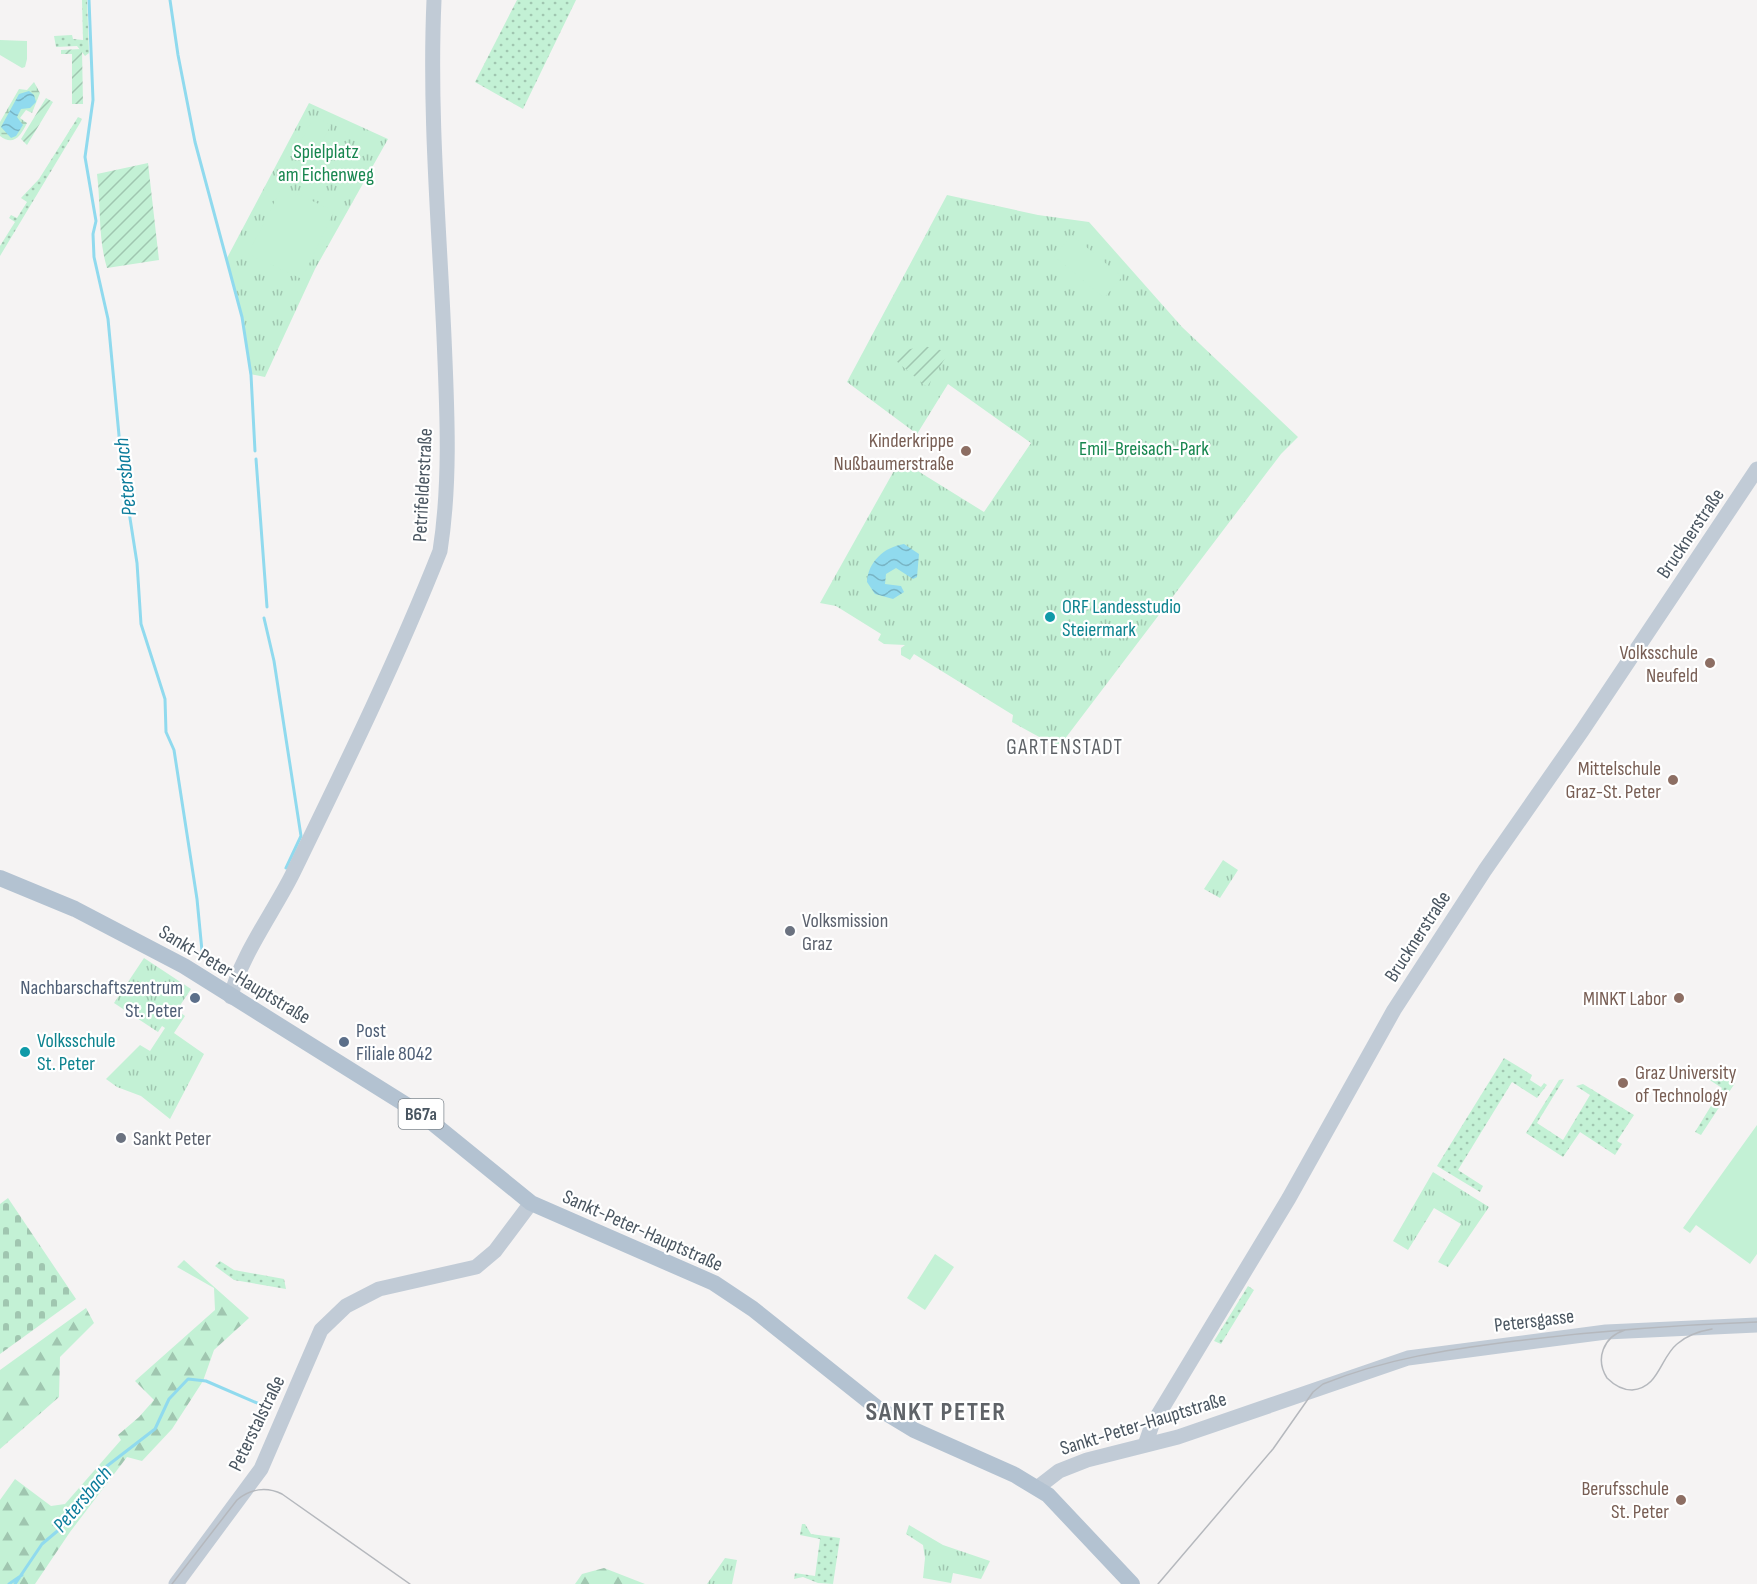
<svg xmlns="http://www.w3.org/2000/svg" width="1757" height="1584" viewBox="0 0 1757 1584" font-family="'Sofia Sans Condensed',sans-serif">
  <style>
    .grass { fill: url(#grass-dots) }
    .forest { fill: url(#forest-firs) }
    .wetland { fill: url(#wetland-marsh) }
    .cemetery { fill: url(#cemetery-stones) }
    .park { fill: url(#park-tufts) }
    .garden { fill: url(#garden-furrows) }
    .pitch { fill: #c3f1d5 }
    .water { fill: url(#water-waves) }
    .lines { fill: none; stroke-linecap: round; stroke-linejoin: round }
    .stream { stroke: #90daee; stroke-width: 3 }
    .secondary { stroke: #c1cbd6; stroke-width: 15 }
    .primary { stroke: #b3c2d1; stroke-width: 16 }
    .tram { stroke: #b5b8bd; stroke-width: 1.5 }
    .education-dot { fill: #8d6e63; stroke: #fff; stroke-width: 2 }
    .culture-dot { fill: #0f9aa8; stroke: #fff; stroke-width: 2 }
    .worship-dot { fill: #6b7280; stroke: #fff; stroke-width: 2 }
    .service-dot { fill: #5c6f8a; stroke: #fff; stroke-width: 2 }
    .labels { text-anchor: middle; stroke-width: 4.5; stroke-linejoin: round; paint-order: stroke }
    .shield { fill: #fff; stroke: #808990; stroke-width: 1.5 }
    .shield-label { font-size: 18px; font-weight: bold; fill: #4a5661 }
    .park-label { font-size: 20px; fill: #17864f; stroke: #fff }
    .education-label { font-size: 20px; fill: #785e54; stroke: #fff; text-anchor: end }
    .street-label { font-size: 20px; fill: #4a5661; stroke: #fff }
    .culture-label { font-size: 20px; fill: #0d838f; stroke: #fff; text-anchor: start }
    .worship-label { font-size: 20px; fill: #5b616d; stroke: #fff; text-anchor: start }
    .service-label { font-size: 20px; fill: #4e5e75; stroke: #fff; text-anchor: end }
    .water-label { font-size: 21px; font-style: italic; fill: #0c7c9b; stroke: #fff }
    .neighbourhood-label { font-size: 21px; letter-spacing: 1.5px; fill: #5f6368; stroke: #fff }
    .district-label { font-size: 26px; font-weight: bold; letter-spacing: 1.5px; fill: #5f6368; stroke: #fff }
  </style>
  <defs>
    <pattern id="grass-dots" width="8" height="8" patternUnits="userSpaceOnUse" patternTransform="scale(1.5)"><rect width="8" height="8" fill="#c3f1d5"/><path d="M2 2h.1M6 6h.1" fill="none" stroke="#a0c6b0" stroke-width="1.8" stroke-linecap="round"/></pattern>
    <pattern id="forest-firs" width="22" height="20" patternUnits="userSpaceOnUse" patternTransform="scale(1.5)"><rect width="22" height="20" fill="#c3f1d5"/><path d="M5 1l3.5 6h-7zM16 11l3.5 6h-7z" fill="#a0c6b0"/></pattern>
    <pattern id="wetland-marsh" width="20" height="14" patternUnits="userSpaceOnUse" patternTransform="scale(1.5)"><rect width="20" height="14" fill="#c3f1d5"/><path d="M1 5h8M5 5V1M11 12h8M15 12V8" fill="none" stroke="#a0c6b0"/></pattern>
    <pattern id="cemetery-stones" width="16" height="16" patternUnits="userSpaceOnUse" patternTransform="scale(1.5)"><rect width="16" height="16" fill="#c3f1d5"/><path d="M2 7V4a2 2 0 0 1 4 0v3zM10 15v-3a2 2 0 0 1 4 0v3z" fill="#a0c6b0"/></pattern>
    <pattern id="park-tufts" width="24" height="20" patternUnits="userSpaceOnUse" patternTransform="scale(1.5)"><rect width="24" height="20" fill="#c3f1d5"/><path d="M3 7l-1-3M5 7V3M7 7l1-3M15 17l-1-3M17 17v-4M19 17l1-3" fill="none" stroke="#a0c6b0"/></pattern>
    <pattern id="garden-furrows" width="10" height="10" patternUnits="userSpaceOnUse" patternTransform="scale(1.5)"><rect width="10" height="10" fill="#c3f1d5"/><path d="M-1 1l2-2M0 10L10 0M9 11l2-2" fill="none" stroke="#a0c6b0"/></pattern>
    <pattern id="water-waves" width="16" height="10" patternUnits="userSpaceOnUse" patternTransform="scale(1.5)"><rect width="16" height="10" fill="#90daee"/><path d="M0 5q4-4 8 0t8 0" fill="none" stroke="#78b4c4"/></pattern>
  </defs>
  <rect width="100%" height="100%" fill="#f5f3f3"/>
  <path class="grass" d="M82,0H87L89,53L85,56L77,46L56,47L54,36L72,35L73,39L83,40Z
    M517,0H576L523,109L475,82Z
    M78,117L82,119L80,123L0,256V246L15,222L9,218L11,215L17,218L27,202L21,198L39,179Z
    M1504,1058L1532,1075L1530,1080L1541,1087L1544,1083L1547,1085L1537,1098L1512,1082L1458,1170L1483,1186L1480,1192L1437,1166Z
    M1711,1069L1735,1083L1701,1135L1695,1132L1722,1088L1705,1077Z
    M1564,1079L1537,1123L1563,1140L1590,1095L1576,1086L1583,1084L1634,1115L1617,1141L1622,1144L1615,1155L1580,1132L1563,1157L1526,1133L1559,1080Z
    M220,1261L234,1270L284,1279L286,1289L234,1280L215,1266Z
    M1248,1286L1254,1290L1221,1344L1214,1341Z
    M802,1524H805L811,1534L840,1538L833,1584L818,1583L803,1577L794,1579L795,1573L815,1576L820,1539L800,1535Z"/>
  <path class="forest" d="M184,1260L249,1318L214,1350L203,1381L172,1429L142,1461L127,1457L70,1532L35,1584H0V1500L15,1479L51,1506L65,1504L121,1440L118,1435L139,1417L154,1400L135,1381L215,1310L214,1288L177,1267Z
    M86,1308L94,1323L60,1357L59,1397L0,1449V1370Z
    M604,1568L645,1584H575L582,1574Z"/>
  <path class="wetland" d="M34,82L40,93L32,113L26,110L20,118L27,123C21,135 14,147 0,136V122L19,89L27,90Z"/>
  <path class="cemetery" d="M8,1198L76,1299L0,1354V1204Z"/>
  <path class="park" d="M309,103L388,139L315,269L265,377L250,374L242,317L227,258Z
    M947,195L1038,215L1089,222L1182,327L1298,437L1281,454L1061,744H1052L1012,722L1013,715L914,654L910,660L901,655V648L905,645L884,644L878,640L881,634L836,606L820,603L900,460L984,512L1031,443L948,384L917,434L847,382Z
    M1223,860L1238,870L1220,898L1204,889Z
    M144,958L191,989L177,1010L185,1016L174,1033L204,1054L170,1119L141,1096L117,1087L106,1079L140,1045L150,1051L165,1028L162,1026L158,1032L114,1003Z
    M1433,1172L1489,1207L1448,1267L1438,1262L1461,1224L1434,1208L1408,1250L1393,1241Z
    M909,1525L943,1545L990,1561L981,1579L953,1573L951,1583L923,1578L925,1558L923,1545L906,1534Z
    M725,1558L737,1560L732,1584H707Z"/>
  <path class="garden" d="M82,49L83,104H72V54H61V50Z
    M46,98L53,102L27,145L21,139Z
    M148,163L159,260L107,268C98,239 101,205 97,174Z
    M924,346L949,352L927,387L895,360L906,350Z"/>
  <path class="pitch" d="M0,40L27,41V59L25,67L22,68L0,55Z
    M314,116L331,125L315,155L298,147Z
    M282,187L334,211L302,279L248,254Z
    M1072,235L1122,277L1104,298L1054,256Z
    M1757,1125V1254L1750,1264L1696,1225L1690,1233L1683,1228Z
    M935,1254L954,1267L925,1310L907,1298Z"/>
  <path class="water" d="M29,91L34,95L36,102L30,108L21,109L17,117L23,125L16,136L11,138L1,127L19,94Z
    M904,544L919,554L917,577L913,579L896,568L886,574L885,584L901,586L904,592L893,599L875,594L867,582C868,562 884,547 904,544Z"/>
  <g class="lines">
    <path class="stream" d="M89,0L93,100L85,157L96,221L93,234L94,257L108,319L122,467L137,563L141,624L165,699L166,732L174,750L197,899L202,951
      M170,0L178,55L195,142L242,317L251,375L255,451
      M256,459L267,607
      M264,618L274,661L301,836L286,868
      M9,1584L22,1575
      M15,1584L42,1544L61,1528L107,1466L155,1429L169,1399L188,1379L206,1381L271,1409"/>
    <path class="secondary" d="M231,997C238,961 274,911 292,875C344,768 396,662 440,551C451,481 447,408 444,337C439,224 429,113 434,0
      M1145,1445L1152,1425L1289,1198L1394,1010L1485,870L1582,731L1757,469
      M1037,1488L1059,1471L1087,1460L1178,1437L1408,1358L1606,1332L1757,1325
      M176,1584L261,1469L321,1330L346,1306L379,1289L476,1267L495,1251L531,1203"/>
    <path class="primary" d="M0,878L75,909L184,966L424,1116L531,1203L714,1283L753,1309L876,1407L914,1430L1015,1475L1048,1495L1132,1584"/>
    <path class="tram" d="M1625,1330C1603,1337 1595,1359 1607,1378C1614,1385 1622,1390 1632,1390C1659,1388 1660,1358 1677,1344C1686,1336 1700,1331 1712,1329
      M172,1584L237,1500C250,1489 266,1486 282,1494L410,1584
      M1158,1584L1273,1449L1313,1392L1323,1384C1388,1358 1446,1350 1515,1341C1596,1331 1676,1325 1757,1322"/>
  </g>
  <g class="education-dot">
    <circle cx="966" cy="451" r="6"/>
    <circle cx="1710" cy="663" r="6"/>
    <circle cx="1673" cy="780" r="6"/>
    <circle cx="1679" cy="998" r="6"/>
    <circle cx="1623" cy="1083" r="6"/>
    <circle cx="1681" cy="1500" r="6"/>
  </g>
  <g class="culture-dot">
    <circle cx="1050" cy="617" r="6"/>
    <circle cx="25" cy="1052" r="6"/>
  </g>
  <g class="worship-dot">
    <circle cx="790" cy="931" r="6"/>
    <circle cx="121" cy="1138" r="6"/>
  </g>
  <g class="service-dot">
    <circle cx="195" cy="998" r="6"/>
    <circle cx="344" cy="1042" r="6"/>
  </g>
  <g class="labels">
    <rect class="shield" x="398.5" y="1099" width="45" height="30" rx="4.5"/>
    <g class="shield-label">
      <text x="421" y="1120">B67a</text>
    </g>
    <g class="park-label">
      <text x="326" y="158">Spielplatz<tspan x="326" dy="23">am Eichenweg</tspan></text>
      <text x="1144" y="455">Emil-Breisach-Park</text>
    </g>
    <g class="education-label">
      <text x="954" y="447">Kinderkrippe<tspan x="954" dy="23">Nußbaumerstraße</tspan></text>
      <text x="1698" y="659">Volksschule<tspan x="1698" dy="23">Neufeld</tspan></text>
      <text x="1661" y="775">Mittelschule<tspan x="1661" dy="23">Graz-St. Peter</tspan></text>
      <text x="1667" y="1005">MINKT Labor</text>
      <text x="1635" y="1079" text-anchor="start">Graz University<tspan x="1635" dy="23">of Technology</tspan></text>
      <text x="1669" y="1495">Berufsschule<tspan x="1669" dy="23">St. Peter</tspan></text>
    </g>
    <g class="street-label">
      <text transform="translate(422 485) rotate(-87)" y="7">Petrifelderstraße</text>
      <text transform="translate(1690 533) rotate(-56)" y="7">Brucknerstraße</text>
      <text transform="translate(1417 936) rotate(-57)" y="7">Brucknerstraße</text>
      <text transform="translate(235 974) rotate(31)" y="7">Sankt-Peter-Hauptstraße</text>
      <text transform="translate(643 1230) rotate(24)" y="7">Sankt-Peter-Hauptstraße</text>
      <text transform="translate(1534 1320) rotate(-7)" y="7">Petersgasse</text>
      <text transform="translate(256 1423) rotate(-64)" y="7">Peterstalstraße</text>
      <text transform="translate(1143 1423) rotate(-17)" y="7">Sankt-Peter-Hauptstraße</text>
    </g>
    <g class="culture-label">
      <text x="1062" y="613">ORF Landesstudio<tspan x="1062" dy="23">Steiermark</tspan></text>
      <text x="37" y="1047">Volksschule<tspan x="37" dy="23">St. Peter</tspan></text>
    </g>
    <g class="worship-label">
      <text x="802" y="927">Volksmission<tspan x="802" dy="23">Graz</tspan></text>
      <text x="133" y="1145">Sankt Peter</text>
    </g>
    <g class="service-label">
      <text x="183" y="994">Nachbarschaftszentrum<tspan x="183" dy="23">St. Peter</tspan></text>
      <text x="356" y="1037" text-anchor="start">Post<tspan x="356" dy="23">Filiale 8042</tspan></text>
    </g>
    <g class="water-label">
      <text transform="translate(125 477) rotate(-96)" y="7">Petersbach</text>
      <text transform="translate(82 1499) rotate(-50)" y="7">Petersbach</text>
    </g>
    <g class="neighbourhood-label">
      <text x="1065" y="754">GARTENSTADT</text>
    </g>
    <g class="district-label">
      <text x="936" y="1420">SANKT PETER</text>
    </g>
  </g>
</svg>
